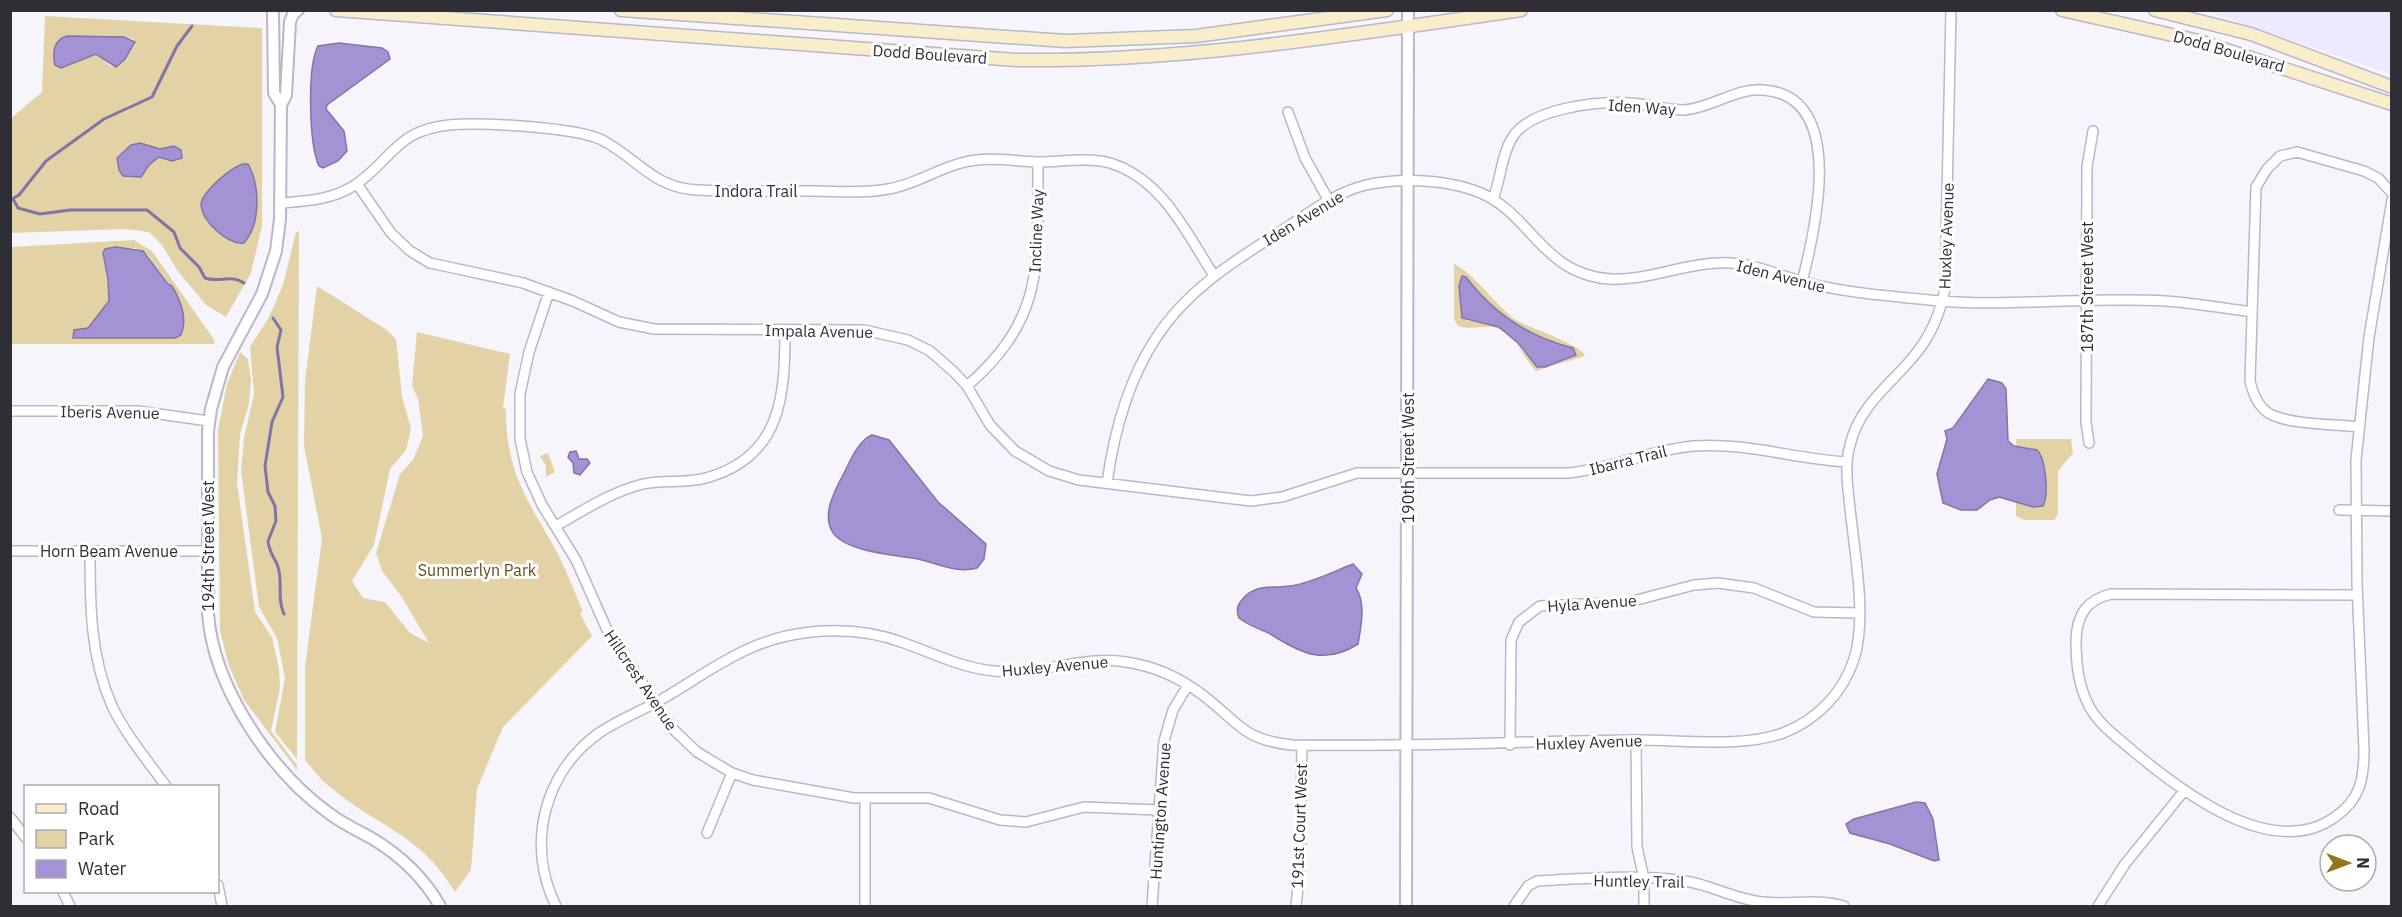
<svg xmlns="http://www.w3.org/2000/svg" width="2402" height="917" viewBox="0 0 2402 917" font-family="'IBM Plex Sans',sans-serif">
  <style>
    .built { fill: #eee9fe }
    .green { fill: #e4d2a7; fill-rule: evenodd }
    .water { fill: #a393d4; stroke: #8075a4; stroke-width: 1.5 }
    .lines { fill: none; stroke-linecap: round; stroke-linejoin: round }
    .stream { stroke: #8075a4; stroke-width: 3 }
    .minor-casing { stroke: #bbb7c9; stroke-width: 12 }
    .tertiary-casing { stroke: #bbb7c9; stroke-width: 14 }
    .secondary-casing { stroke: #bbb7c9; stroke-width: 15 }
    .minor { stroke: #fff; stroke-width: 9 }
    .tertiary { stroke: #fff; stroke-width: 10 }
    .secondary { stroke: #f9edcb; stroke-width: 12 }
    .labels { text-anchor: middle; stroke-width: 6; stroke-linejoin: round; paint-order: stroke }
    .street-label { font-size: 16px; fill: #302e35; stroke: #fff }
    .park-label { font-size: 16px; fill: #624f19; stroke: #fff }
  </style>
  <rect width="100%" height="100%" fill="#f6f5fc"/>
  <path class="built" d="M2206,11H2391V74Z"/>
  <path class="green" d="M45,16L262,28V226L251,273L226,317L206,305L177,270L162,245L149,232L125,229L11,233L10,119L42,92ZM63,36L124,37L133,39L135,45L125,59L111,66L96,54L68,65L54,49ZM140,143L160,149L166,147L172,161L159,157L149,165L141,177L123,176L119,170L117,158L131,145ZM251,169C255,182 261,214 251,226C246,232 238,237 232,242C224,237 217,230 211,223C184,192 228,180 251,169Z
    M299,231V238L297,759L275,732L285,678L277,638L259,607L241,471L244,438L254,394L250,347L269,317L283,285L296,232Z
    M134,240L152,251L215,341L214,344H11V247ZM126,248H135L147,254L177,294L184,315L175,338H92L73,334L74,330L88,328L109,301L108,279L103,257Z
    M1454,264C1473,272 1496,306 1516,320C1531,329 1581,344 1585,356L1536,371C1523,358 1513,330 1492,327C1480,326 1469,330 1458,326L1454,319ZM1466,277C1483,298 1502,316 1524,331C1542,342 1556,340 1573,357C1565,360 1554,366 1546,367C1530,368 1512,333 1495,325C1487,322 1476,321 1467,321L1459,286Z
    M317,286L387,330L396,339L402,396L411,429L406,450L390,469L374,545L352,581L363,598L385,602L410,633L429,643L401,596L382,571L376,553L400,474L413,460L423,436L418,399L412,386L417,332L510,354L503,408L506,409C506,477 529,500 559,556C568,574 575,593 583,612L580,613L592,636L503,727L477,789L471,870L455,892C420,833 377,827 330,787C320,779 313,769 305,760V667L322,538L304,446L305,381Z
    M240,352L248,359L251,379L249,404L240,434L237,482L255,612L272,637L279,669L280,688L271,731L297,765V770L244,700L229,666L220,631L218,430L227,384Z
    M2016,439H2071L2073,453L2058,471V514L2054,520H2024L2016,516V501L2033,507L2043,506C2051,485 2043,465 2031,448L2016,447Z
    M548,453L555,472L546,477V466L540,456Z"/>
  <path class="water" d="M67,36L124,37L135,42L125,59L116,67L96,54L61,68L55,65C52,53 54,39 67,36Z
    M339,43L382,48L388,52L390,59L327,105L326,109L344,131L347,151L338,161L323,168L319,166C309,144 307,67 318,46Z
    M140,143L160,149L174,146L181,150L182,158L172,161L159,157L149,165L141,177L123,176L119,170L117,158L131,145Z
    M243,164H248C260,185 261,224 244,243C229,245 202,222 201,205C201,193 231,167 243,164Z
    M116,247L143,251L168,284L172,286C181,301 188,319 181,335L175,338H73L74,330L88,328L109,301L108,279L103,253L105,249Z
    M1462,276L1466,277C1493,313 1529,337 1573,348L1576,355L1545,367H1537L1518,343L1499,327L1462,318L1459,286Z
    M1988,379L2002,383L2006,389L2008,441L2014,446L2037,450C2046,459 2049,495 2043,506L2033,507L1999,497L1990,500L1977,510H1961L1943,503L1937,474L1947,439L1945,431L1953,428Z
    M872,435L889,440L938,502L986,544L984,559L977,568C957,574 937,563 918,559C897,555 843,552 832,531C822,513 835,491 843,475C851,460 857,442 872,435Z
    M576,451L579,459H587L590,463L580,475L574,473L573,463L568,457L570,452Z
    M1353,564L1362,574L1356,588C1366,603 1361,627 1358,644C1325,665 1302,654 1272,635C1261,629 1249,626 1239,618C1236,611 1237,606 1241,601C1256,581 1275,590 1296,585C1315,581 1335,571 1353,564Z
    M1916,802L1925,803L1933,819L1939,860L1934,861L1890,844L1850,833L1846,824L1854,819Z"/>
  <g class="lines">
    <path class="stream" d="M13,199L18,208L40,214L70,210H147L174,232L180,248L199,267L205,278C218,283 232,274 244,283
      M10,200L19,195L46,161L104,119L152,97L177,46L192,26
      M273,318L281,330L277,347L283,397L272,422L265,466L268,492L275,506L276,521L268,541C269,551 273,556 277,564C284,580 276,597 284,614"/>
    <g class="minor-casing">
      <path id="minor" d="M1288,112L1305,158L1329,201
        M357,184L391,233L410,251L430,263L523,283L573,301L619,322L654,329L864,330L908,340L930,351L954,372L967,386L990,425L1015,451L1049,471L1079,480L1251,501L1282,497L1357,473H1568C1611,469 1650,450 1693,446C1746,442 1794,459 1847,462
        M1493,199C1501,179 1501,156 1512,138C1530,108 1597,101 1630,103C1648,104 1665,110 1684,110C1712,108 1735,88 1763,90C1848,95 1815,231 1802,282
        M281,203C307,201 332,200 355,185C391,161 396,130 449,125C480,122 576,127 602,140C637,158 653,188 697,190C734,192 773,191 810,191C836,191 863,194 888,189C914,185 935,170 961,163C987,156 1011,161 1038,162C1061,162 1087,157 1110,163C1162,179 1186,232 1213,274
        M549,292L529,352L520,394V439L527,472L542,505L576,560L608,632L673,729L697,752L732,773L753,780L854,798H929L1000,820L1026,822L1084,807L1158,810
        M967,386C1048,316 1037,259 1038,162
        M10,411H137L209,421
        M2359,427C2335,424 2294,425 2272,415C2259,409 2253,394 2250,381L2256,187L2267,169L2280,156L2297,152L2364,171L2378,178L2392,193
        M2089,443L2086,422L2087,167L2093,131
        M1107,483C1114,432 1127,382 1156,338C1189,287 1239,258 1289,226C1313,210 1337,192 1366,185C1398,178 1441,179 1473,190C1531,209 1539,274 1610,279C1650,281 1688,261 1730,263C1757,264 1782,277 1808,283C1847,293 1889,296 1929,300C2007,308 2086,296 2165,301C2194,303 2223,308 2252,312
        M2339,510L2392,511
        M556,526C584,510 611,492 643,484C664,479 685,484 706,478C782,457 785,395 785,330
        M10,551H208
        M90,551C90,605 90,656 112,706C126,735 147,760 166,786
        M2357,595L2111,594C2086,600 2077,615 2076,640C2076,663 2078,685 2089,706C2099,725 2117,737 2133,751C2181,791 2272,862 2335,817C2360,800 2364,779 2364,750L2357,583L2356,460L2369,337L2392,200
        M1636,740L1637,847L1644,879V906
        M1510,745L1511,640L1519,622L1540,606L1629,602L1694,585L1718,583L1754,588L1814,612L1859,613
        M865,798V906
        M10,817L26,838
        M707,833L732,773
        M218,885L222,906
        M63,892L70,906
        M556,906C526,846 543,773 599,733C621,718 647,709 669,695C717,666 752,638 811,632C842,629 875,632 904,643C935,654 962,668 994,671C1039,676 1081,655 1126,662C1154,666 1182,679 1204,696C1239,723 1243,740 1292,745C1408,747 1523,741 1639,740C1683,740 1742,748 1783,733C1817,720 1843,693 1854,659C1868,617 1853,544 1849,499C1847,481 1845,463 1850,445C1859,406 1890,385 1914,356C1930,337 1940,314 1945,289L1951,10
        M1152,906L1164,741L1173,710L1188,685
        M1296,906L1300,868L1302,745
        M1514,906L1528,886L1537,881C1578,879 1639,874 1679,880C1708,883 1733,899 1762,902C1790,905 1817,898 1844,906
        M2098,906L2125,864L2184,791"/>
    </g>
    <g class="tertiary-casing">
      <path id="tertiary" d="M273,10L274,93L281,105
        M298,10L293,14L290,22L286,95L281,105L280,219L276,251L262,294L223,367L211,409L208,431V613C213,687 271,772 330,814C343,824 359,831 373,839C401,856 424,878 440,906
        M1406,906L1408,10"/>
    </g>
    <g class="secondary-casing">
      <path id="secondary" d="M336,10L1016,60C1186,62 1354,34 1521,10
        M621,10L1066,41L1196,36L1387,10
        M2062,10L2199,41L2392,104
        M2155,10L2251,34L2392,87"/>
    </g>
    <use href="#minor" class="minor"/>
    <use href="#tertiary" class="tertiary"/>
    <use href="#secondary" class="secondary"/>
  </g>
  <g class="labels">
    <g class="street-label">
      <text transform="translate(2229 51) rotate(16)" y="6">Dodd Boulevard</text>
      <text transform="translate(930 54) rotate(4)" y="6">Dodd Boulevard</text>
      <text transform="translate(1642 107) rotate(4)" y="6">Iden Way</text>
      <text x="756" y="197">Indora Trail</text>
      <text transform="translate(1303 218) rotate(-31)" y="6">Iden Avenue</text>
      <text transform="translate(1036 231) rotate(-88)" y="6">Incline Way</text>
      <text transform="translate(1946 236) rotate(-88)" y="6">Huxley Avenue</text>
      <text transform="translate(1781 276) rotate(14)" y="6">Iden Avenue</text>
      <text transform="translate(2087 287) rotate(-90)" y="6">187th Street West</text>
      <text transform="translate(819 331) rotate(1)" y="6">Impala Avenue</text>
      <text transform="translate(110 412) rotate(1)" y="6">Iberis Avenue</text>
      <text transform="translate(1408 458) rotate(-90)" y="6">190th Street West</text>
      <text transform="translate(1628 460) rotate(-14)" y="6">Ibarra Trail</text>
      <text transform="translate(208 546) rotate(-90)" y="6">194th Street West</text>
      <text x="109" y="557">Horn Beam Avenue</text>
      <text transform="translate(1592 603) rotate(-4)" y="6">Hyla Avenue</text>
      <text transform="translate(1055 666) rotate(-5)" y="6">Huxley Avenue</text>
      <text transform="translate(641 680) rotate(56)" y="6">Hillcrest Avenue</text>
      <text transform="translate(1589 742) rotate(-2)" y="6">Huxley Avenue</text>
      <text transform="translate(1160 811) rotate(-86)" y="6">Huntington Avenue</text>
      <text transform="translate(1299 826) rotate(-88)" y="6">191st Court West</text>
      <text transform="translate(1639 881) rotate(1)" y="6">Huntley Trail</text>
    </g>
    <g class="park-label">
      <text x="477" y="576">Summerlyn Park</text>
    </g>
  </g>
  <rect width="2402" height="917" fill="none" stroke="#302e35" stroke-width="24"/>
  <rect x="24" y="785" width="195" height="108" fill="#ffffff" stroke="#acabae" stroke-width="1.5"/>
  <rect x="36" y="804" width="30" height="9" fill="#f9edcb" stroke="#acabae" stroke-width="1.5"/>
  <text x="78" y="815" font-size="18" fill="#302e35">Road</text>
  <rect x="36" y="830" width="30" height="18" fill="#e4d2a7" stroke="#acabae" stroke-width="1.5"/>
  <text x="78" y="845" font-size="18" fill="#302e35">Park</text>
  <rect x="36" y="860" width="30" height="18" fill="#a393d4" stroke="#acabae" stroke-width="1.5"/>
  <text x="78" y="875" font-size="18" fill="#302e35">Water</text>
  <g transform="translate(2348 863) rotate(90)"><circle r="28" fill="#ffffff" stroke="#acabae" stroke-width="1.5"/>
  <path d="M0-4.5L10 22L0 15L-10 22Z" fill="#93751c"/>
  <text y="-9" font-size="16" font-weight="bold" text-anchor="middle" fill="#302e35">N</text>
  </g>
</svg>
